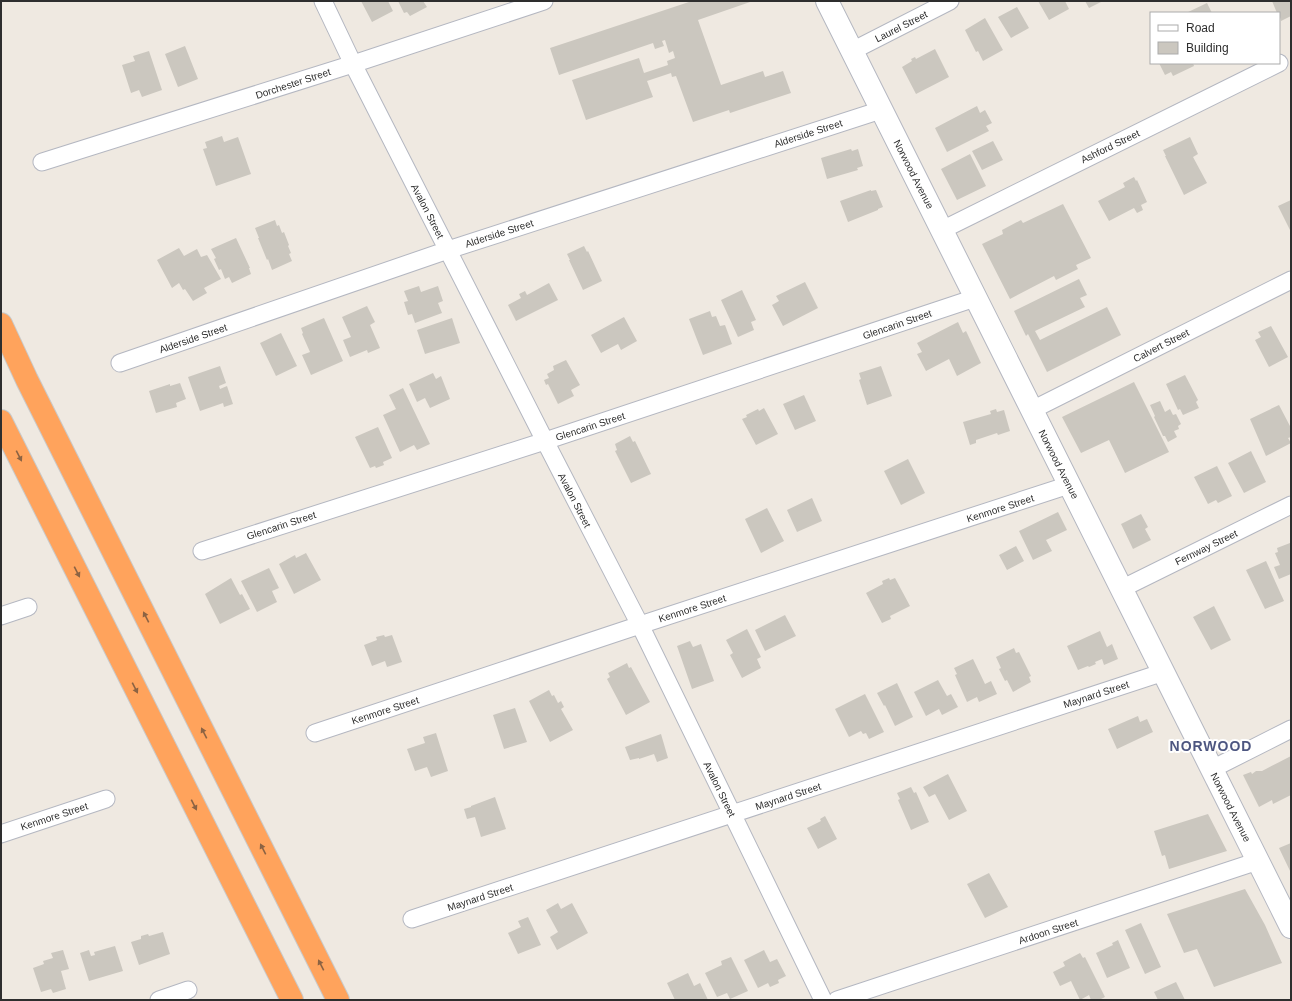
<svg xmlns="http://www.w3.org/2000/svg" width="1292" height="1001" viewBox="0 0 1292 1001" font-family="Arial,sans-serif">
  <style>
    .building { fill: #cbc7bf }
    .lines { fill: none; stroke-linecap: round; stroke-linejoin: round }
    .minor-casing { stroke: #b4b7c1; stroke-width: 19 }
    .secondary-casing { stroke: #b4b7c1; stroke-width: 24 }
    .motorway-casing { stroke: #c9c9c9; stroke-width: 24 }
    .minor { stroke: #fff; stroke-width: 17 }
    .secondary { stroke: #fff; stroke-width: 22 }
    .motorway { stroke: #ffa35c; stroke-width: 22 }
    .oneway { fill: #8c6343 }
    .labels { text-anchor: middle; stroke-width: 4; stroke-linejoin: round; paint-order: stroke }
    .street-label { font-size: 10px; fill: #2e2e2e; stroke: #fff }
    .district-label { font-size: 14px; font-weight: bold; letter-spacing: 1px; fill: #4d5680; stroke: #fff }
  </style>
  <rect width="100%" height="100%" fill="#efe9e1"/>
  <path class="building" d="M361,1H388L393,11L372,22Z
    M398,1H423L427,7L410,16L407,12L404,13Z
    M692,1H753L698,20L721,85L763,71L765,77L783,71L791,93L730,113L729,110L693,122L676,76L672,77L671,73L647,81L653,97L586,120L572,80L639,58L644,73L668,65L667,61L675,58L673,51L669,53L665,40L662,41L664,46L655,49L653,43L559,75L550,48Z
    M1038,1H1065L1069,9L1049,20Z
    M1085,1H1103L1089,8Z
    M1272,1H1291V16L1281,21L1279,13H1277Z
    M1207,3L1212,13H1186Z
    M1017,7L1029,28L1011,38L998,17Z
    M985,18L1003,50L983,61L978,51L976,52L965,30Z
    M185,46L198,79L178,87L165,54Z
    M935,49L949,77L916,94L902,67L912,61L911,59L915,57L916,59Z
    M149,51L162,90L142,97L139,90L131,93L122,65L135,61L133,56Z
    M1159,63H1193L1194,66L1173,76L1171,72L1165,75Z
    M977,106L980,113L985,110L992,123L986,126L989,131L947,152L935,128Z
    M222,136L224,142L238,137L251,174L216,186L203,149L207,148L205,142Z
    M1190,137L1198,154L1193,157L1207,183L1184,195L1165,156H1166L1163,150Z
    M993,141L1003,160L982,170L972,151Z
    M851,149L852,151L858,149L863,166L857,168L858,170L827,179L821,158Z
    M970,154L986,186L957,200L941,169Z
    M1134,177L1136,181L1137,180L1147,202L1141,205L1143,210L1137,213L1134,208L1109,221L1098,201L1125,187L1123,183Z
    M871,190V191L876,190L883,207L878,209V210L848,222L840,201Z
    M1291,200V232L1278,206Z
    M1063,204L1091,258L1076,265L1078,269L1056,280L1054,276L1010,299L982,244L1003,234L1002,230L1021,220L1023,223Z
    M275,220L277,226L279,225L282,233L284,232L289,245L288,246L291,253L289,254L292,261L272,270L268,259L267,260L258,238H259L255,228Z
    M236,238L250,268H249L251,274L232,283L229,277L225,279L221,269L219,270L214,259L216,258L211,249Z
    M584,246L587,252L588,251L602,281L583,290L569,260H570L567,254Z
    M179,248L184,256L197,249L201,257L207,255L221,279L204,288L207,293L193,301L185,289L183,290L179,283L172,288L157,260Z
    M1079,279L1087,295L1080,298L1085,307L1035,331L1040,340L1107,307L1121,335L1047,372L1028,334L1026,336L1014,311Z
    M805,282L818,308L783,326L772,305L779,301L776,296Z
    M549,283L558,300L516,321L508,305L521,298L519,294L525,291L527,295Z
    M419,286L421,292L438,286L443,301L438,303L442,313L415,323L412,314L408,315L404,302L408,301L404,291Z
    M742,290L756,320L751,322L754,330L738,337L721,300Z
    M367,306L375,322L370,325L380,348L368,353L367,350L350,357L343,340L351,337L342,317Z
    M710,311L712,317L716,316L720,326L725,325L732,344L703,355L689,319Z
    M624,317L637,341L621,350L618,344L601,353L591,335Z
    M324,318L343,361L311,375L302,355L310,352L302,334L303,333L301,328Z
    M452,318L460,343L425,354L417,330Z
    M958,322L963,333L966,331L981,363L957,376L949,359L926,371L917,354L922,352L917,343Z
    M1271,326L1288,357L1269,367L1255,340L1261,337L1258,332Z
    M281,333L297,366L276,376L260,343Z
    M566,360L580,385L571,390L574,396L558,404L548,384L546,385L544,380L549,378L547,374L554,370L553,366Z
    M220,366L226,383L219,386L220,389L227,386L233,404L224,407L223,403L200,411L188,377Z
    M881,366L892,396L867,405L859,380L861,379L859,373Z
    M433,373L436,379L441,376L450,399L430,408L425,398L417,402L409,384Z
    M1185,375L1198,400L1196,402L1199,408L1183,415L1180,409L1178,410L1166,384Z
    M1134,382L1169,452L1125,473L1109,440L1081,453L1062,417Z
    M180,383L186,399L176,403L177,407L156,413L149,391L170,384V386Z
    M403,388L430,444L417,450L414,445L400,452L383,415L396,409L389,395Z
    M804,395L816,421L795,430L783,404Z
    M1160,401L1165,412L1170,409L1173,415L1176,414L1181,424L1178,426L1179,429L1174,431L1177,437L1168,442L1165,436H1163L1154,417L1155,416L1150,405Z
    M1279,405L1291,428V437L1288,438L1291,443L1266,456L1250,419Z
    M764,408L778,434L756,445L742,419L747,417L746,415L758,409L759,411Z
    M996,409L997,412L1004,410L1010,431L998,435L997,433L976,440V443L970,445L963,422L991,414L990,411Z
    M378,427L392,458L383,462L384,465L376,468L375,466L370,468L355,437Z
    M630,436L633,442L635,441L651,474L631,483L615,451L617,450L615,444Z
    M1251,451L1266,482L1244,493L1228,463Z
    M908,459L925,493L901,505L884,471Z
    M1217,466L1232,496L1218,503L1216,500L1208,504L1194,477Z
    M812,498L822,521L797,532L787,510Z
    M767,508L784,541L761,553L745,519Z
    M1058,512L1067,530L1046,540L1052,551L1033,560L1019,531Z
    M1141,514L1148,527L1145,529L1151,540L1133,549L1121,524Z
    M1290,543L1291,546V574L1279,579L1274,567L1280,565L1275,553L1278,552L1277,548Z
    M1016,546L1024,561L1007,570L999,555Z
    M306,553L321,580L294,594L279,564L295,555L296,558Z
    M1266,561L1284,601L1265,609L1246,570Z
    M269,568L279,588L272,591L277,602L257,612L241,581Z
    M231,578L240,595L242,594L250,609L220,624L205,594Z
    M889,578L890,580L895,578L910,606L890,616L891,619L882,623L866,593L883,584L882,581Z
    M1214,606L1231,640L1211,650L1193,617Z
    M785,615L796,636L765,651L755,630Z
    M747,629L761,657L757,659L761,668L742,678L730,655L733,653L726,640Z
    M1100,631L1107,647L1112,644L1118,659L1104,665L1102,659L1095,662L1096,664L1089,667L1088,666L1078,670L1067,646Z
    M384,635L385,637L392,635L402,662L387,667L385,661L372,666L364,645L377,640L376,637Z
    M690,641L693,647L701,644L714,681L692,689L677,646Z
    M1014,648L1016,653L1019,652L1031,676L1029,677L1031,682L1013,692L1007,680L1005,681L999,669L1001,668L996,657Z
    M973,659L985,684L991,681L997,694L979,702L977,697L967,702L955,675L957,674L954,668Z
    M627,663L629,668L631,667L650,702L626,715L607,679L610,677L608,673Z
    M938,680L947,696L951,694L958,707L942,715L939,709L926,716L914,692Z
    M897,683L913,717L895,726L885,705L884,706L877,693Z
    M549,690L552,696L554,695L558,703L561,701L564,707L561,709L573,730L550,742L529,701Z
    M865,694L884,732L869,739L866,733L863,734L861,731L849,737L835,709Z
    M515,708L527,742L504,749L493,715Z
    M1138,716L1140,722L1147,719L1153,732L1117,749L1108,729Z
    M436,733L448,771L431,777L427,767L415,771L407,749L425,743L423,737Z
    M661,734L668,758L657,762L654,754L639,759V758L630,760L625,747Z
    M1291,756V795L1273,804L1272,800L1259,807L1243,775L1251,772L1252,774L1256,771H1262Z
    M948,774L967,811L949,820L935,794L929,797L923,787Z
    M911,787L914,793L916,792L929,822L911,830L898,800L900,799L897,793Z
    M495,797L506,829L481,837L475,817L467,819L464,809L471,807V806Z
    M1208,814L1227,851L1169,869L1165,855L1162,856L1154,831Z
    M825,816L837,839L818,849L807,828L821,821L820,819Z
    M1291,843V873L1279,848Z
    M989,873L1008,907L985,918L967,884Z
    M1245,889L1265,925L1282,963L1214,987L1197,949L1184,953L1167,914Z
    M558,903L561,909L572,903L588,933L557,950L550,937L558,932L546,910Z
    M528,917L541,945L518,954L508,933L521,927L518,921Z
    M1141,923L1161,967L1145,974L1125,930Z
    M163,932L170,954L139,965L131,942L141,939V936L148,934L149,936Z
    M1118,940L1130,968L1107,978L1096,953L1113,945L1112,943Z
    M115,946L123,971L89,981L80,953L89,950L91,956L95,955L94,952Z
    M63,950L69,969L61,971L66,989L53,993L51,989L41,992L33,968L44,964L43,961L53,958L51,953Z
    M764,950L770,962L777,959L786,976L778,980L779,983L770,987L768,983L758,988L744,960Z
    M1080,953L1083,958L1085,957L1105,997L1099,1000H1091L1089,995L1080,1000L1071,981L1060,986L1053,972L1065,966L1063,962Z
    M731,957L748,991L730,999L727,993L717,997L705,973L722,965L721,961Z
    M688,973L694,986L700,983L708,1000H675L667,983Z
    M1176,982L1185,1000H1158L1154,992Z"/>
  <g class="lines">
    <g class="minor-casing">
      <path id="minor" d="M323,1L353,64L545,441L640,625L823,1000
        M852,51L950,1
        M42,162L353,64L544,1
        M942,230L1279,63
        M120,363L448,250L881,110
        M1032,410L1291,280
        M202,551L545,441L975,298
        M1121,589L1291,505
        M1,616L28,607
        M315,733L640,625L1069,485
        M1212,769L1291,729
        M1,834L106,799
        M412,919L1164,672
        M159,1000L188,990
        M837,1000L1258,861"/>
    </g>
    <g class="secondary-casing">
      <path id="secondary" d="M827,1L1291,927"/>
    </g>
    <g class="motorway-casing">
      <path id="motorway" d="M1,324L27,380L338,1000
        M1,421L292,1000"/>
    </g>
    <use href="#minor" class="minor"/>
    <use href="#secondary" class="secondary"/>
    <use href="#motorway" class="motorway"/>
  </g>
  <defs><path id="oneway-solid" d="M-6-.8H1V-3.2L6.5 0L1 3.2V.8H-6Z"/></defs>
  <g class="oneway">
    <use href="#oneway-solid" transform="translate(19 456) rotate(63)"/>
    <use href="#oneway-solid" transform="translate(77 572) rotate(63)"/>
    <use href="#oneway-solid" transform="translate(146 617) rotate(-117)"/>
    <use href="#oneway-solid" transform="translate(135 688) rotate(63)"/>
    <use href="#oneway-solid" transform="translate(204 733) rotate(-117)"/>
    <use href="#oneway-solid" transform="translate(194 805) rotate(63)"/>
    <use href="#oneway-solid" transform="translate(263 849) rotate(-117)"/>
    <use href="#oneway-solid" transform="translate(321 965) rotate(-117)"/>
  </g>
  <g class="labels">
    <g class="street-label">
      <text transform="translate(901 26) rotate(-27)" y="4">Laurel Street</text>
      <text transform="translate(293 83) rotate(-18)" y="4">Dorchester Street</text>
      <text transform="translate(808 133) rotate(-18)" y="4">Alderside Street</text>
      <text transform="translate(1110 146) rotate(-26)" y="4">Ashford Street</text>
      <text transform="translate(914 174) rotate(63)" y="4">Norwood Avenue</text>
      <text transform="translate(428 211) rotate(63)" y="4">Avalon Street</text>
      <text transform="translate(499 233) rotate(-18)" y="4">Alderside Street</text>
      <text transform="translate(897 324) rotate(-19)" y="4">Glencarin Street</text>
      <text transform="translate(193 338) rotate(-19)" y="4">Alderside Street</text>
      <text transform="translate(1161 345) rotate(-27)" y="4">Calvert Street</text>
      <text transform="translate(590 426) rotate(-18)" y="4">Glencarin Street</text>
      <text transform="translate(1059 464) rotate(63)" y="4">Norwood Avenue</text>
      <text transform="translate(575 500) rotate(63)" y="4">Avalon Street</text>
      <text transform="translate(1000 508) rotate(-18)" y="4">Kenmore Street</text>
      <text transform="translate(281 525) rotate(-18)" y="4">Glencarin Street</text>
      <text transform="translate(1206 547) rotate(-26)" y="4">Fernway Street</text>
      <text transform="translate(692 608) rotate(-18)" y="4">Kenmore Street</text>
      <text transform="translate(1096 694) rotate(-18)" y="4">Maynard Street</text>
      <text transform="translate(385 710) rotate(-18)" y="4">Kenmore Street</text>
      <text transform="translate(720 789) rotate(64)" y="4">Avalon Street</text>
      <text transform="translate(788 796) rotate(-18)" y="4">Maynard Street</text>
      <text transform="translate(1231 807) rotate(63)" y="4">Norwood Avenue</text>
      <text transform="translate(54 816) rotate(-18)" y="4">Kenmore Street</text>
      <text transform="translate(480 897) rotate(-18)" y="4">Maynard Street</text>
      <text transform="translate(1048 931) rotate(-18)" y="4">Ardoon Street</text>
    </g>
    <g class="district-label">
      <text x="1211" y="751">NORWOOD</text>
    </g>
  </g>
  <rect width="1292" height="1001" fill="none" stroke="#2e2e2e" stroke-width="4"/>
  <rect x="1150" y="12" width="130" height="52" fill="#ffffff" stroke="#ababab"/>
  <rect x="1158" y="25" width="20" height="6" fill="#ffffff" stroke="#ababab"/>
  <text x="1186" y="32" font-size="12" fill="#2e2e2e">Road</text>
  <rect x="1158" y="42" width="20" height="12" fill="#cbc7bf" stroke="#ababab"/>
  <text x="1186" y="52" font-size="12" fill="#2e2e2e">Building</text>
</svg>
